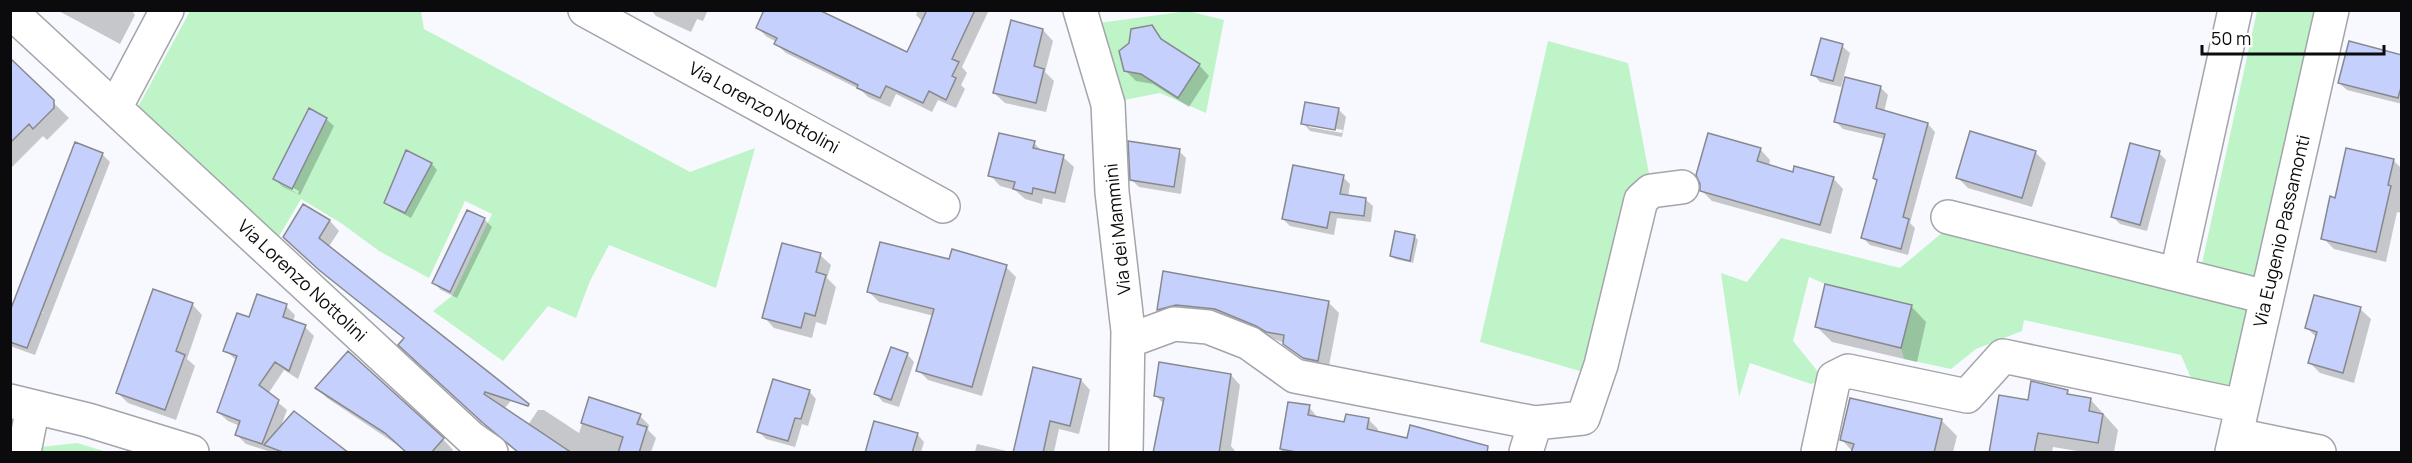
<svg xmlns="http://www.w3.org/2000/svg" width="2412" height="463" viewBox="0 0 2412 463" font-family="Manrope,sans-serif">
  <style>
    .green { fill: #bef4c7 }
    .shadow { fill: #0003; fill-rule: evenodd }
    .building { fill: #c5d0fd; stroke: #87898e; stroke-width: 1.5 }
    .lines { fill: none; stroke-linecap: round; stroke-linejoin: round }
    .minor-casing { stroke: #a4a5ab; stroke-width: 36 }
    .minor { stroke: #fff; stroke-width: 33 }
    .labels { text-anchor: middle; stroke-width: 5; stroke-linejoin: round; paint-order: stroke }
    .street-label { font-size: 18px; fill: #0b0b0d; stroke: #fff }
  </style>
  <rect width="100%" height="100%" fill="#f8f9fe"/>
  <path class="green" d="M190,11H421L424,29L690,172L755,148L716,288L609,245L590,281L576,318L548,306L503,361L433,311L453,295L492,214L465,201L429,278L379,251L341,223L301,199L278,238L138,107Z
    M1188,11L1224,20L1206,113L1160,93L1114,102L1091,24Z
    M2257,11H2319L2258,281L2201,268Z
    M1548,41L1628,63L1651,184L1590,374L1480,342Z
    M1943,232L2253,312L2237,388L2191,378L2181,355L2024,320L2022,331L1976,349L1951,369L1904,359L1901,348L1912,305L1825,284L1809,277L1793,341L1819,373L1820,381L1811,384L1750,363L1739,397L1721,273L1747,282L1781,238L1900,268Z
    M77,443L107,452H39L41,447Z"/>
  <path class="shadow" d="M57,10H131L135,15L120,44Z
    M651,10H708L703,21L697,19L691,32L656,16Z
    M918,10H989L962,67L967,73L961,85L965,89L956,108L938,100L932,112L896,94L890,107L868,97L861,90L786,53L776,44L777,42L767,37L758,28L908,54L923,22L916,15Z
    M1151,27L1167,45L1199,65L1209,76L1189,107L1153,84L1136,81L1125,70Z
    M1043,30L1053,41L1045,72L1054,81L1046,112L1005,103L994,93Z
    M1842,46L1850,53L1841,87L1820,82L1813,74Z
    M2402,56V104L2347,90L2339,83Z
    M10,60L69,118L47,140L43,136L10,169Z
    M1880,87L1888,95L1884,112L1928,124L1935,132L1910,223L1915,228L1908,255L1870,245L1863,238L1878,181L1875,178L1885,139L1843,129L1835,121Z
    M1306,104L1339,110L1346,117L1342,137L1310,131L1303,123ZM1309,124L1343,130L1342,133L1309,127Z
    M326,119L334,126L300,195L283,187L275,179ZM282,182L299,191L298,194L282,185Z
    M1034,143L1043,152L1063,157L1074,167L1065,203L1043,198L1042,204L1025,199L1015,190L1000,186L990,175Z
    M1760,149L1770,160L1769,166L1794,173L1833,178L1843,189L1831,234L1712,201L1701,190L1702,184Z
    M1179,151L1186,158L1181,194L1139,187L1132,180Z
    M407,152L432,164L437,170L411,218L392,208L386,202Z
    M2035,152L2046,163L2032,207L1968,188L1958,178Z
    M2159,153L2166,160L2147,231L2120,224L2112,216Z
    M102,154L110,162L35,355L10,346V302L44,313L20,290Z
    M2393,160L2402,169L2400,189L2402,213L2397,212L2386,262L2334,249L2323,238L2336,200Z
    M1343,177L1350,184L1348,197L1365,199L1373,206L1371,222L1337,218L1334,235L1290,226L1283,219Z
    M303,207L330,221L339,231L328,248L515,396L504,409L528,425L538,410H544L579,433L590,399L640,416L649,425L648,430L656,438L651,452H520L494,433L409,354L405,339L330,279Z
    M484,219L492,227L457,298L441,290L434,283Z
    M1414,236L1418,240L1413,263L1395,259L1391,256Z
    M820,255L831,265L827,278L836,287L826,325L816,322L812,338L774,328L764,317Z
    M950,261L1006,267L1016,277L982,396L928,380L918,370L934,316L879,302L869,292Z
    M1164,273L1329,303L1339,313L1328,371L1315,368L1284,343L1226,319L1169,320L1158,310Z
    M192,304L202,315L187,359L195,366L176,420L128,403L118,393Z
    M286,306L295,315L293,322L305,327L314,336L298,379L284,370L268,394L287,410L280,429L347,452H271L246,444L237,435L240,426L228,421L218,412L237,361L225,350L249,319Z
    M1911,306L1926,322L1917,362L1832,342L1817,327Z
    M2360,309L2371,319L2354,383L2320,373L2310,363L2317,338L2307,328Z
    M907,354L914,362L899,407L883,402L876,394Z
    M1231,375L1240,385L1231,446L1236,452H1155L1164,404L1156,396Z
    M1081,380L1090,390L1079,434L1059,429L1054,452H1015Z
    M317,388L443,439L453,450L451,452H408L327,398Z
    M809,391L816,399L808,426L802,424L795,447L766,439L758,431Z
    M2067,392L2072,396L2090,399L2118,430L2114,452H2083L2053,447L2052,452H1991Z
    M1289,403L1309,407L1318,418L1346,423L1368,419L1378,429L1377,433L1408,440L1480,446L1487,452H1281Z
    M1941,420L1957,436L1953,452H1853L1842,440Z
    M917,434L924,442L921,452H867Z
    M977,444L1011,452H975Z"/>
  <path class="building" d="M764,10H819L907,52L927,10H975L952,59L959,62L952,76L956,78L946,100L929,91L923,103L886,86L880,98L857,88L858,85L774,44L777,38L756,28Z
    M1011,20L1043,29L1034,66L1044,69L1036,103L993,93Z
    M1152,25L1161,39L1200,64L1178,98L1141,74L1124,71L1119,51L1129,43L1131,29Z
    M1821,38L1843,44L1833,81L1811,75Z
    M2349,41L2402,55V84L2398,98L2338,83Z
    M10,58L54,100V108L33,129L29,124L10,143Z
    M1845,77L1881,86L1876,108L1928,123L1903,217L1909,219L1901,249L1861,238L1877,180L1873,178L1885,134L1834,122Z
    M1305,102L1339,108L1335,130L1301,124Z
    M309,108L327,118L292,189L273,179Z
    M1970,131L2036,151L2022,198L1956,178Z
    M999,133L1035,141L1033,148L1064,155L1055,193L1033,188L1032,194L1013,189L1015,182L988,176Z
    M1708,133L1761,148L1757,161L1793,172L1794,166L1834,177L1820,225L1700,191V184L1696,175Z
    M1128,141L1180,149L1174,187L1130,180Z
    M75,142L103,153L27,348L10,342V311Z
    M2130,143L2160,151L2140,225L2111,217Z
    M2346,148L2394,159L2388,185L2391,186L2376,252L2321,239L2330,196L2335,198Z
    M406,150L432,163L405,213L384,203Z
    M1293,165L1344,175L1340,194L1366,198L1364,216L1330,212L1327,228L1282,219Z
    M303,204L330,220L319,238L529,404L528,406L485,392L484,394L572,453H519L483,423L398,345L404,338L319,270L283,237Z
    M467,210L485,218L450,292L432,283Z
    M1395,231L1415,235L1410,261L1390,256Z
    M880,242L949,259L952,249L1007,265L972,387L916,371L934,309L867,292Z
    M782,243L821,253L816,272L826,275L815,316L805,313L801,328L762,318Z
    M1163,271L1329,301L1318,361L1303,358L1283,344L1284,335L1266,332L1256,326L1215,309L1176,305L1157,310Z
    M1825,284L1912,305L1901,348L1815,327Z
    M153,289L193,303L176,351L185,355L165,410L116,393Z
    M257,294L287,304L283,317L306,325L289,371L275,362L259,385L279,400L262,444L235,435L240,421L217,412L237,356L223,351L237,313L249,317Z
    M2314,295L2361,307L2343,373L2308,363L2317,332L2305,328Z
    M891,347L908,353L891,400L874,394Z
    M348,351L444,438L431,453H407L385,433L315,388Z
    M1159,362L1231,374L1219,453H1153L1164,398L1154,396Z
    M1033,367L1081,379L1070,426L1050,421L1043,453H1013Z
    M773,379L810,390L801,419L795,418L788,441L757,432Z
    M2031,381L2068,390L2067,394L2091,398L2089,411L2103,414L2098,443L2038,433L2034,453H1989L1999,395L2028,400Z
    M589,397L641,414L637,424L647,427L639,453H618L623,437L581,423Z
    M1850,398L1942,419L1934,453H1851L1854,444L1840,440Z
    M1288,402L1310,405L1308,415L1344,422L1346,414L1369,418L1367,429L1407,438L1410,425L1488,446L1487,453H1302L1280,449Z
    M294,411L349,453H285L264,445Z
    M874,421L918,433L912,453H865Z"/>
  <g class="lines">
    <g class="minor-casing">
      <path id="minor" d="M585,10L943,206
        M1080,10L1108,104L1112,192L1128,331L1126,452
        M10,11L471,438L491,452
        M115,108L167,10
        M1948,217L2266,297
        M2177,273L2235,10
        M1128,341L1174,324L1208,327L1249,343L1295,376L1535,423L1583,418L1601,365L1641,200L1651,191L1682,187
        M10,401L88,420L192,452
        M2236,435L2319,452
        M24,452L33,407
        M1526,452L1535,423
        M1818,452L1834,378L1848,371L1967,396L2003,356L2242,406
        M2232,452L2332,10"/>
    </g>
    <use href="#minor" class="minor"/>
  </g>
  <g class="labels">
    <g class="street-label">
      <text transform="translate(764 108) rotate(29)" y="6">Via Lorenzo Nottolini</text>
      <text transform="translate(1118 229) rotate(-96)" y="6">Via dei Mammini</text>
      <text transform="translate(2282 231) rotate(-77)" y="6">Via Eugenio Passamonti</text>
      <text transform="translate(302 281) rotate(43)" y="6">Via Lorenzo Nottolini</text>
    </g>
  </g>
  <rect width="2412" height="463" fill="none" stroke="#0b0b0d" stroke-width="24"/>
  <path d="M2202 45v9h182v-9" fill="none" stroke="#0b0b0d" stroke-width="3"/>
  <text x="2211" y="45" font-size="18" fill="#0b0b0d" stroke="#ffffff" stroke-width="4.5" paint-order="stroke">50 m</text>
</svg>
